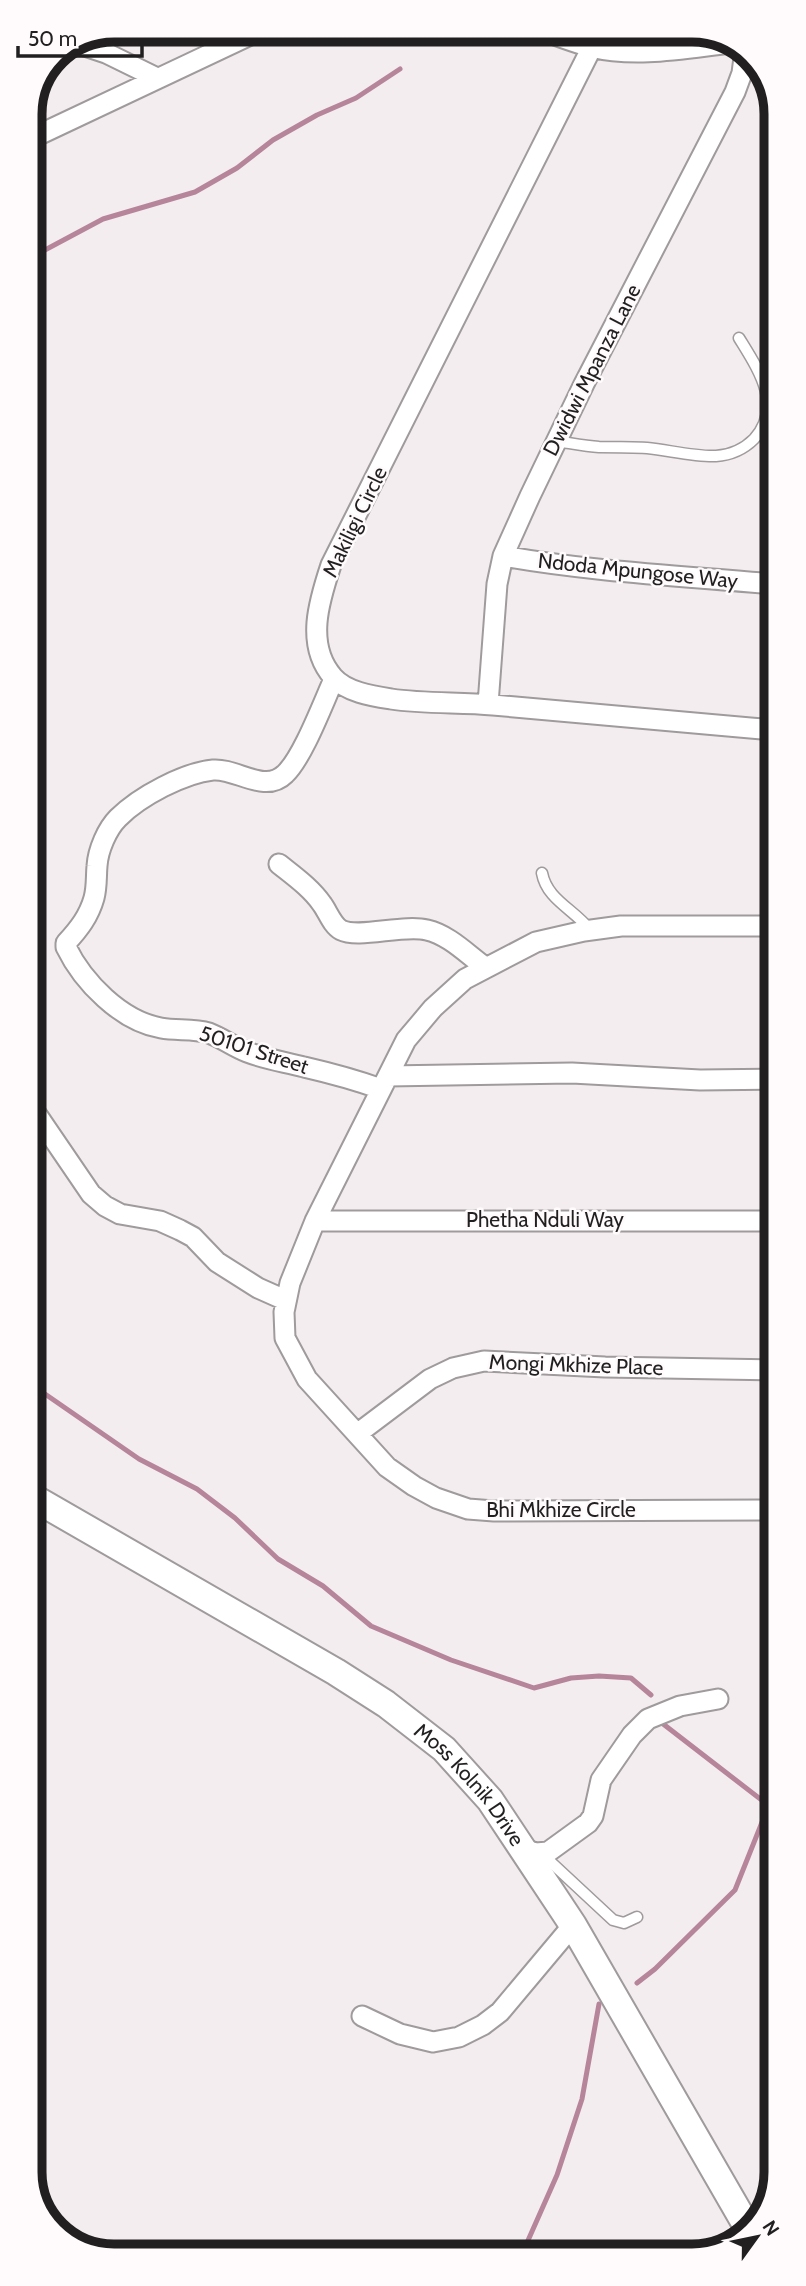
<svg xmlns="http://www.w3.org/2000/svg" width="806" height="2286" viewBox="0 0 806 2286" font-family="Cabin,sans-serif">
  <style>
    .lines { fill: none; stroke-linecap: round; stroke-linejoin: round }
    .stream { stroke: #b6859a; stroke-width: 5 }
    .service-casing { stroke: #9f9a9c; stroke-width: 13 }
    .minor-casing { stroke: #9f9a9c; stroke-width: 23 }
    .secondary-casing { stroke: #9f9a9c; stroke-width: 30 }
    .path { stroke: #989495; stroke-width: 2.5; stroke-dasharray: 5 3.5; stroke-linecap: butt }
    .service { stroke: #fff; stroke-width: 10 }
    .minor { stroke: #fff; stroke-width: 19 }
    .secondary { stroke: #fff; stroke-width: 26 }
    .labels { text-anchor: middle; stroke-width: 5; stroke-linejoin: round; paint-order: stroke }
    .street-label { font-size: 21px; fill: #211f1f; stroke: #fffbfd }
    .rim { fill: none; stroke: #211f1f; stroke-width: 9 }
  </style>
  <rect width="100%" height="100%" fill="#f3edf0"/>
  <g class="lines">
    <path class="stream" d="M30,258L103,219L195,192L237,168L273,140L317,115L356,98L400,69
      M32,1385L139,1459L197,1489L235,1518L278,1559L323,1586L371,1626L451,1660L534,1688L571,1678L599,1676L631,1678L651,1695
      M658,1720L768,1805
      M637,1983L655,1969L735,1890L776,1787
      M522,2254L557,2175L582,2099L599,2004"/>
    <g class="service-casing">
      <path id="service" d="M556,441C570,443 585,446 599,447C615,447 631,447 647,448C668,450 695,457 716,456C730,455 744,449 754,439C784,406 758,369 739,338
        M542,873C547,900 574,909 590,930
        M542,1854L613,1920L624,1923L637,1917"/>
    </g>
    <g class="minor-casing">
      <path id="minor" d="M539,30C556,35 573,42 591,47C637,58 686,48 731,43
        M79,44L106,53L157,78
        M592,47L331,565C319,601 305,645 333,677C346,692 372,696 391,699C425,704 459,702 493,705C586,713 680,722 774,730
        M30,139L261,30
        M503,556C593,572 684,576 774,584
        M334,679C323,703 303,757 285,774C265,794 236,768 213,770C184,773 140,796 118,818C107,829 98,850 97,866C96,877 97,887 94,898C89,916 79,929 66,943V947C83,982 121,1021 161,1028C177,1031 193,1028 209,1033C222,1038 234,1047 247,1052C265,1059 285,1062 304,1067C330,1073 356,1080 381,1089
        M488,704L497,584L503,556L530,496L584,384L735,92L742,73L745,50
        M279,864C294,876 311,888 322,904C328,912 332,925 341,930C359,939 403,924 427,930C449,935 467,954 485,967
        M774,926H621L584,931L536,942L465,979L433,1008L406,1040L315,1221L290,1283L284,1312L285,1338L307,1379L387,1467L414,1486L436,1498L468,1509L494,1511L775,1510
        M388,1076L572,1073L700,1080L775,1079
        M31,1106L91,1194L105,1206L120,1214L160,1221L180,1230L193,1237L217,1262L258,1288L285,1300
        M315,1221H775
        M357,1434L430,1379L453,1368L484,1361L605,1367L775,1370
        M523,1849L536,1853L548,1852L588,1823L593,1816L601,1780L632,1735L648,1719L680,1706L718,1699
        M362,2016L400,2034L433,2042L459,2037L483,2025L500,2012L573,1925"/>
    </g>
    <g class="secondary-casing">
      <g id="secondary">
        <path id="s1" d="M32,1497L336,1672L386,1704L444,1749L490,1800L573,1925L749,2230"/>
      </g>
    </g>
    <path class="path" d="M32,1785L40,1782"/>
    <use href="#service" class="service"/>
    <use href="#minor" class="minor"/>
    <use href="#secondary" class="secondary"/>
  </g>
  <g class="labels">
    <g class="street-label">
      <text transform="translate(592 370) rotate(-63)" y="7">Dwidwi Mpanza Lane</text>
      <text transform="translate(355 522) rotate(-64)" y="7">Makiligi Circle</text>
      <text transform="translate(638 571) rotate(6)" y="7">Ndoda Mpungose Way</text>
      <text transform="translate(254 1050) rotate(18)" y="7">50101 Street</text>
      <text x="545" y="1227">Phetha Nduli Way</text>
      <text transform="translate(576 1365) rotate(2)" y="7">Mongi Mkhize Place</text>
      <text x="561" y="1517">Bhi Mkhize Circle</text>
      <text dy="7" stroke="none"><textPath href="#s1" startOffset="527">Moss Kolnik Drive</textPath></text>
    </g>
  </g>
  <path d="M0 0H806V2286H0ZM114 42H692A72 72 0 0 1 764 114V2172A72 72 0 0 1 692 2244H114A72 72 0 0 1 42 2172V114A72 72 0 0 1 114 42Z" fill="#fffbfd" fill-rule="evenodd"/>
  <path class="rim" d="M114 42H692A72 72 0 0 1 764 114V2172A72 72 0 0 1 692 2244H114A72 72 0 0 1 42 2172V114A72 72 0 0 1 114 42Z"/>
  <g transform="translate(757 2237) rotate(57)" stroke="#fffbfd" stroke-width="5" paint-order="stroke">
  <path d="M0-5L12 26L0 18L-12 26Z" fill="#211f1f"/>
  <text y="-10" font-size="19" font-weight="bold" text-anchor="middle" fill="#211f1f">N</text>
  </g>
  <path d="M18 46v10h124v-10" fill="none" stroke="#211f1f" stroke-width="3.5"/>
  <text x="28" y="46" font-size="21" fill="#211f1f" stroke="#fffbfd" stroke-width="5" paint-order="stroke">50 m</text>
</svg>
